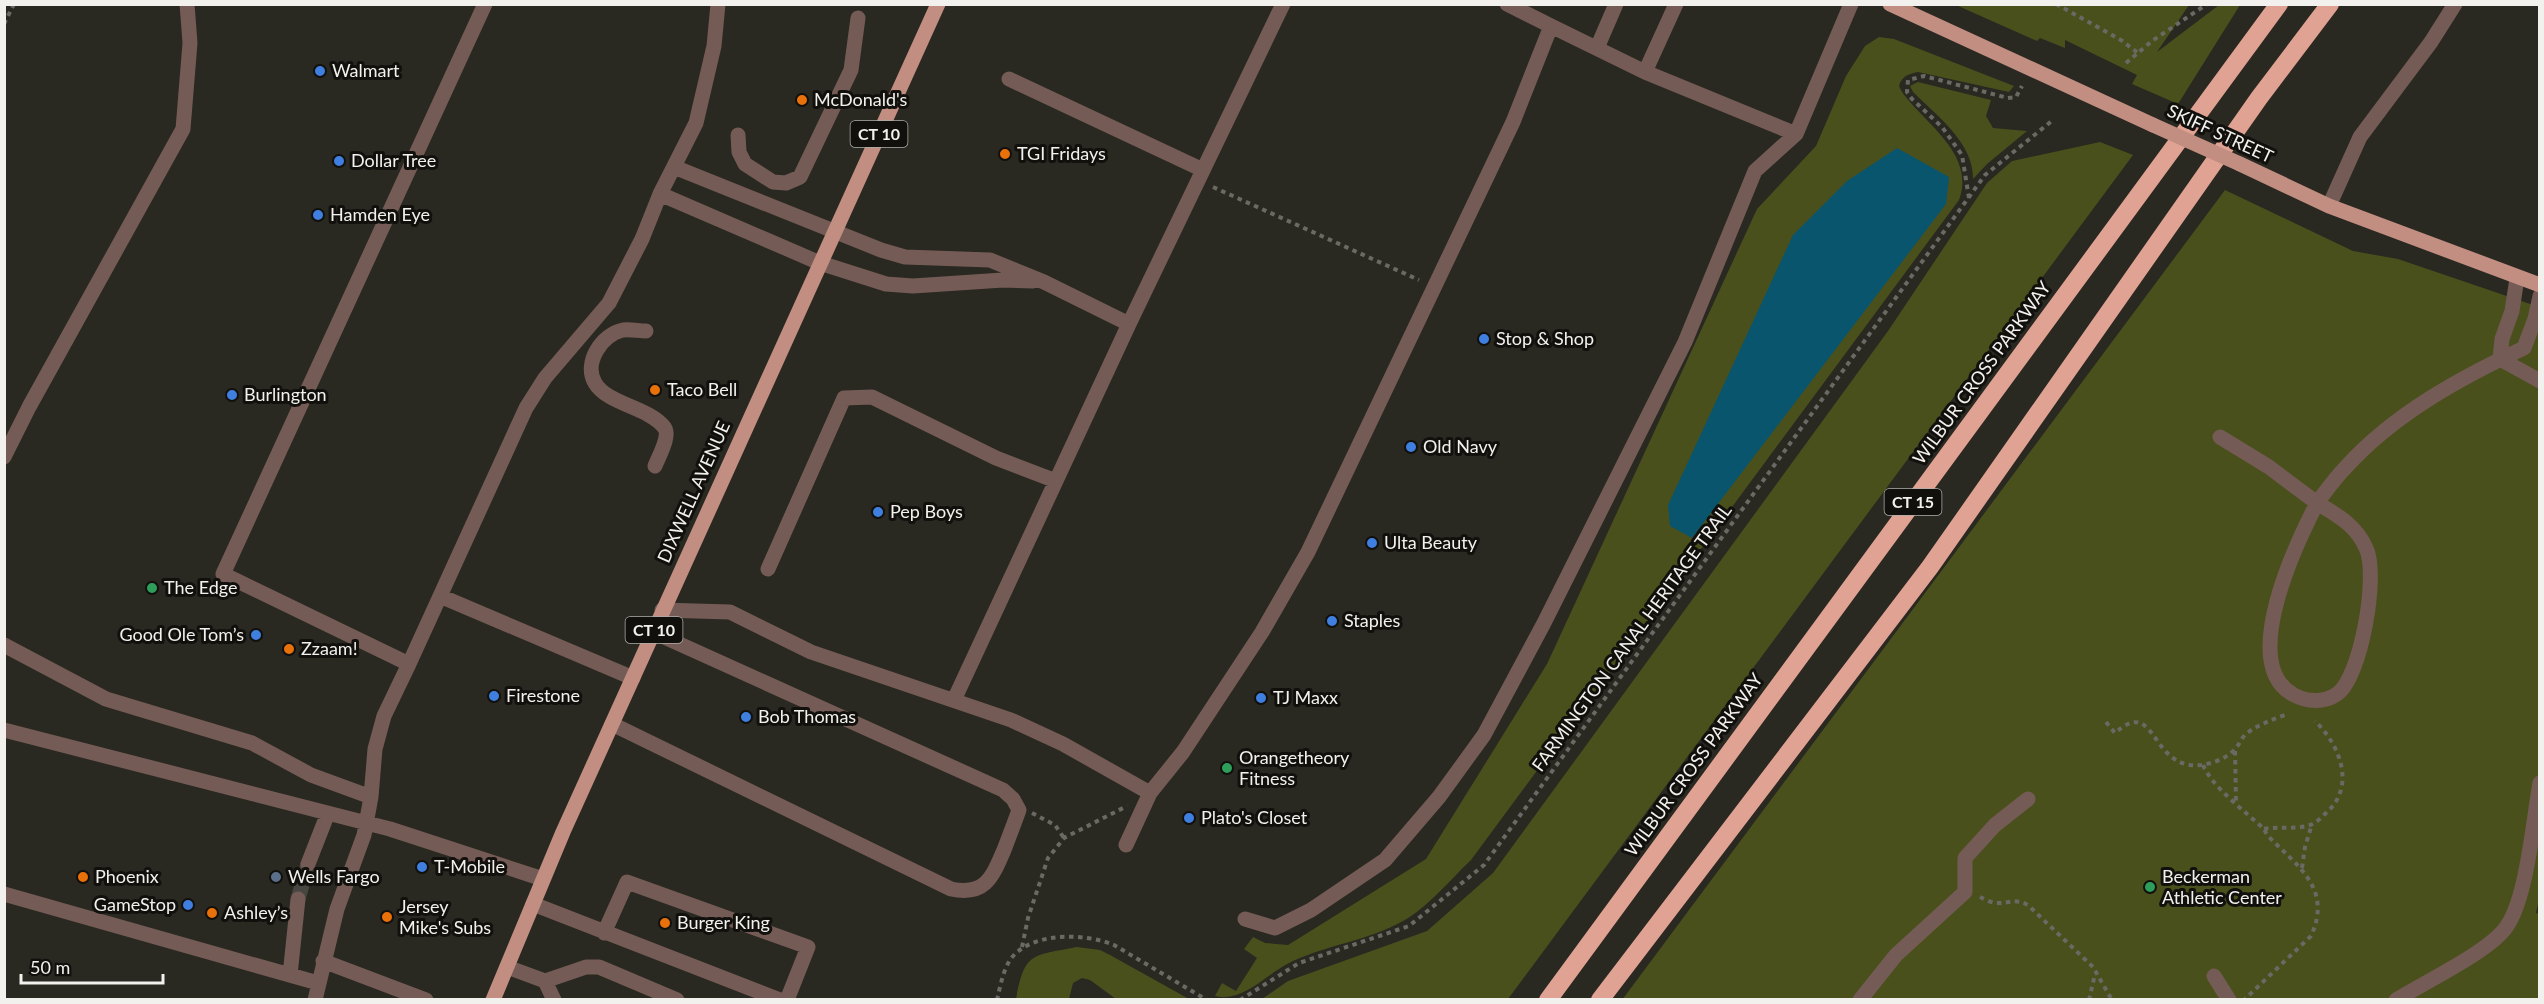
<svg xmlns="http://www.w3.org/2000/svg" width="2544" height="1004" viewBox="0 0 2544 1004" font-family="Lato,sans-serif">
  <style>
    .green { fill: #4a501c }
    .water { fill: #09556d }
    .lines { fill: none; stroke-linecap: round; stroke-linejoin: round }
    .minor-tunnel { stroke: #474640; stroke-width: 15; stroke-dasharray: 15 8; stroke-linecap: butt }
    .path { stroke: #6a6963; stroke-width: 4; stroke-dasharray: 4.5 4.5; stroke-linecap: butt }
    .minor { stroke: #745b55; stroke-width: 15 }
    .major { stroke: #c18e81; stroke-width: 15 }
    .highway { stroke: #e0a293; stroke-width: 18 }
    .major-bridge { stroke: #c18e81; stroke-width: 15 }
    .shop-dot { fill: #3f7fe0; stroke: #11100d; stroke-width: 2 }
    .food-dot { fill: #e8710a; stroke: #11100d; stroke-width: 2 }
    .leisure-dot { fill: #2e9e5b; stroke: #11100d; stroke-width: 2 }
    .service-dot { fill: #5c6f8a; stroke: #11100d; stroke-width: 2 }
    .labels { text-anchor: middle; stroke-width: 6; stroke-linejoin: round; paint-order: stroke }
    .shield { fill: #11100d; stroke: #aeaeaa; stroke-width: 1.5 }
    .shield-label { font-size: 16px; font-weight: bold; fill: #f2f1ed }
    .poi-label { font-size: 18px; fill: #f2f1ed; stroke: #11100d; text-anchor: start }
    .street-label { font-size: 18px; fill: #f2f1ed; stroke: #11100d }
  </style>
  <rect width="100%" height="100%" fill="#292821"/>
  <path class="green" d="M1956,5H2189L2157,52L2219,5H2240L2178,104L2132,84L2137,75L2065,40V48L2040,38L2037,41Z
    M1879,37L1894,39L2014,86L2009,92L1918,72C1908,74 1902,76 1899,86L1902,92C1925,124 1976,154 1959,200L1471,860C1451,879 1427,908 1403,921C1368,941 1324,945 1287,964C1265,976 1241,1003 1215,996L1222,983L1236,991L1257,958L1244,949L1253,937L1265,943L1288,945L1426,859L1547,664L1757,209L1816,146L1846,76L1865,46Z
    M1918,82L1991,100L1986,116L1993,128L2027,131L1987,164L1973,179C1974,143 1936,115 1913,92L1910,86Z
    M2100,142L2133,155L1508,999H1262L1288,981L1427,931L1493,873L1888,331L1987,183L2012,161Z
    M2225,190L2353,251L2398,259L2539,307L2540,895L2536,913L2540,914L2539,999L1622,1000Z
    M1077,947L1100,950L1110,955L1189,999H1116L1090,980L1082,978L1073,983L1069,999H1016C1025,952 1031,956 1077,947Z"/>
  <path class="water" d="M1897,148L1949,177L1946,204L1692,538L1670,526L1668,505L1793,235L1847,181Z"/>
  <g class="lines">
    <path class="minor-tunnel" d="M298,899L308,864"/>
    <path class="path" d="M2056,4L2121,40L2138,53
      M4,24L14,4
      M2126,63L2152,41L2207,4
      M1213,187L1419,280
      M1969,198L1962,155L1942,127L1912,99L1907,92L1908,80L1924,76L2008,98L2016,97L2022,86
      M2106,722L2115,733C2154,698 2150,759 2190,765C2205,767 2226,760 2236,748C2240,743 2242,737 2247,733C2258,725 2271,720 2285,715
      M2235,751L2236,802
      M2203,765C2212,787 2246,812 2264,829L2267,835C2297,866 2333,888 2311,936L2245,999
      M1032,813L1055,825L1064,838
      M2264,829C2279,826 2295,830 2310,825C2316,823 2321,818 2325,814C2357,787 2340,745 2315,721
      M2302,868L2305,847L2312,824
      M1980,897C1984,899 1990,902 1995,903C2008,904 2016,897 2029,906L2093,967L2112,1000
      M1022,947L1028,918L1048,858L1064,838L1127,806
      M997,1000C1000,987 1003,971 1010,960C1030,931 1086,933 1114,945L1207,1000
      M1240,1000L1299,963L1409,926L1484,865L1985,175L2053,120
      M2089,1000L2095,974"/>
    <path class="minor" d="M485,4L223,574L409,664L526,408L545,378L609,303L642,239L660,194L696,123L714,46L718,4
      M1551,26L1645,72L1796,134L1851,4
      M1597,48L1616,4
      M1645,72L1676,4
      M1009,79L1203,170
      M738,135L739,152L745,164L773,182L786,183L800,177L851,70L858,18
      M674,167L881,250L905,257L990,260L1044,282L1129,324
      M660,194L820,263L886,284L913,286L1003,280L1033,281
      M2329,206L2360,137L2431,42L2455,4
      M646,331C639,331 630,329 623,330C602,334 583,363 595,383C607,404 648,407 664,427C671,435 659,456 655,466
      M2500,359L2502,339L2512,311L2517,278
      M2500,359L2540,381
      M2220,437L2269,467L2317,503C2326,491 2335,478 2346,467C2394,414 2460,378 2524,348L2535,319L2540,296
      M4,457L29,407L183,129L190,43L187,4
      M2317,503C2337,515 2356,525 2366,548C2379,574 2361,678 2337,694C2324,703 2307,702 2294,695C2237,665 2297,542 2317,503Z
      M768,569L844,398L872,397L996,458L1056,481
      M440,596L633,678
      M662,610L730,612L811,652L1011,720L1063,744L1150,793L1183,752L1262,632L1308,552L1513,122L1551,26L1507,4
      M4,645L106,699L252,743L311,775L371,797
      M954,700L1129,324L1283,4
      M612,724L951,889C985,896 992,878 1004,850C1009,837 1014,824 1019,810L1013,799L1003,790L653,632
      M4,730L390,829L543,879
      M1126,845L1150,793
      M308,864L328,813
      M4,894L318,983
      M533,904L780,1000
      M1245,919L1275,928L1311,910L1385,860L1439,797L1484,735L1544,623L1685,342L1755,171L1796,134
      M604,933L627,882L808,947L787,1000
      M323,961L426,1000
      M507,967L545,981L586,967H599L677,1000
      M290,975L298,899
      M2214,976L2229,1000
      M545,981L554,1000
      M315,1000L337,909L364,835L371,797L375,749L384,716L409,664
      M1860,1000L1896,955L1965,892V858L1995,825L2028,799
      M2396,1000C2425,982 2484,954 2504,930C2527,903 2533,820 2540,783"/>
    <path class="major" d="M1890,4L2153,125
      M2240,164L2329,206L2540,285
      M493,1000L563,832L938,4"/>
    <path class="highway" d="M1548,1000L2279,4
      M1600,1000L1930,567L2259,98L2330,4"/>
    <path class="major-bridge" d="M2153,125L2240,164"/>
  </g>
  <g class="shop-dot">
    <circle cx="320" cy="71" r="6"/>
    <circle cx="339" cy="161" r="6"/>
    <circle cx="318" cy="215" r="6"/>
    <circle cx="1484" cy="339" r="6"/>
    <circle cx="232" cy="395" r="6"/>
    <circle cx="1411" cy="447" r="6"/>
    <circle cx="878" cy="512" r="6"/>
    <circle cx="1372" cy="543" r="6"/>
    <circle cx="1332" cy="621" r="6"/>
    <circle cx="256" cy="635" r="6"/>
    <circle cx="494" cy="696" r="6"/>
    <circle cx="1261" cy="698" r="6"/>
    <circle cx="746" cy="717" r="6"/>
    <circle cx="1189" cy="818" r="6"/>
    <circle cx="422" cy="867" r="6"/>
    <circle cx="188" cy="905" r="6"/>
  </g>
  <g class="food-dot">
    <circle cx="802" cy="100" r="6"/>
    <circle cx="1005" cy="154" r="6"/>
    <circle cx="655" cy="390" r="6"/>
    <circle cx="289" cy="649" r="6"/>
    <circle cx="83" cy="877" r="6"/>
    <circle cx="212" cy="913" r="6"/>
    <circle cx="387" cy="917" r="6"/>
    <circle cx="665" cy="923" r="6"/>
  </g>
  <g class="leisure-dot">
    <circle cx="152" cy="588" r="6"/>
    <circle cx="1227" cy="768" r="6"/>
    <circle cx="2150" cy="887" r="6"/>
  </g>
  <circle class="service-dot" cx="276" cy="877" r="6"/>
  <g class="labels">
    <g class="shield">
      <rect x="850.5" y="121" width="57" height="26" rx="4.5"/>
      <rect x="1884.5" y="489" width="57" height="26" rx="4.5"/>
      <rect x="625.5" y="617" width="57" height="26" rx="4.5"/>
    </g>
    <g class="shield-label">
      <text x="879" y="140">CT 10</text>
      <text x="1913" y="508">CT 15</text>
      <text x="654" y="636">CT 10</text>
    </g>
    <g class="poi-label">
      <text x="332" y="77">Walmart</text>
      <text x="814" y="106">McDonald's</text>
      <text x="1017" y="160">TGI Fridays</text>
      <text x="351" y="167">Dollar Tree</text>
      <text x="330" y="221">Hamden Eye</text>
      <text x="1496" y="345">Stop &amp; Shop</text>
      <text x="667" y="396">Taco Bell</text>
      <text x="244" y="401">Burlington</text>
      <text x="1423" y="453">Old Navy</text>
      <text x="890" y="518">Pep Boys</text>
      <text x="1384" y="549">Ulta Beauty</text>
      <text x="164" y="594">The Edge</text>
      <text x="1344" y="627">Staples</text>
      <text x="244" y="641" text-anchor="end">Good Ole Tom’s</text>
      <text x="301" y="655">Zzaam!</text>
      <text x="506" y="702">Firestone</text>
      <text x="1273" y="704">TJ Maxx</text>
      <text x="758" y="723">Bob Thomas</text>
      <text x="1239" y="764">Orangetheory<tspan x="1239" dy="21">Fitness</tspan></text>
      <text x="1201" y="824">Plato's Closet</text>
      <text x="434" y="873">T-Mobile</text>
      <text x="95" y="883">Phoenix</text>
      <text x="288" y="883">Wells Fargo</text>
      <text x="2162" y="883">Beckerman<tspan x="2162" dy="21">Athletic Center</tspan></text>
      <text x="176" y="911" text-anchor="end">GameStop</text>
      <text x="399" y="913">Jersey<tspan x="399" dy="21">Mike's Subs</tspan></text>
      <text x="224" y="919">Ashley’s</text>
      <text x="677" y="929">Burger King</text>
    </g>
    <g class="street-label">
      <text transform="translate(2220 134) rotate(25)" y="6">SKIFF STREET</text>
      <text transform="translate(1982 373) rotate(-54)" y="6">WILBUR CROSS PARKWAY</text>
      <text transform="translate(694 492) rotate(-66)" y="6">DIXWELL AVENUE</text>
      <text transform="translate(1632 638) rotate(-54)" y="6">FARMINGTON CANAL HERITAGE TRAIL</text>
      <text transform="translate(1694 765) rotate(-54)" y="6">WILBUR CROSS PARKWAY</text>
    </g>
  </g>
  <rect width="2544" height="1004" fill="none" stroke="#f2f1ed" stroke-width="12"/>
  <path d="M21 974v9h142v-9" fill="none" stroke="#f2f1ed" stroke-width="3"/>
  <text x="30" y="974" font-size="18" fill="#f2f1ed" stroke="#11100d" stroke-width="4.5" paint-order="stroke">50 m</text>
</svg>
